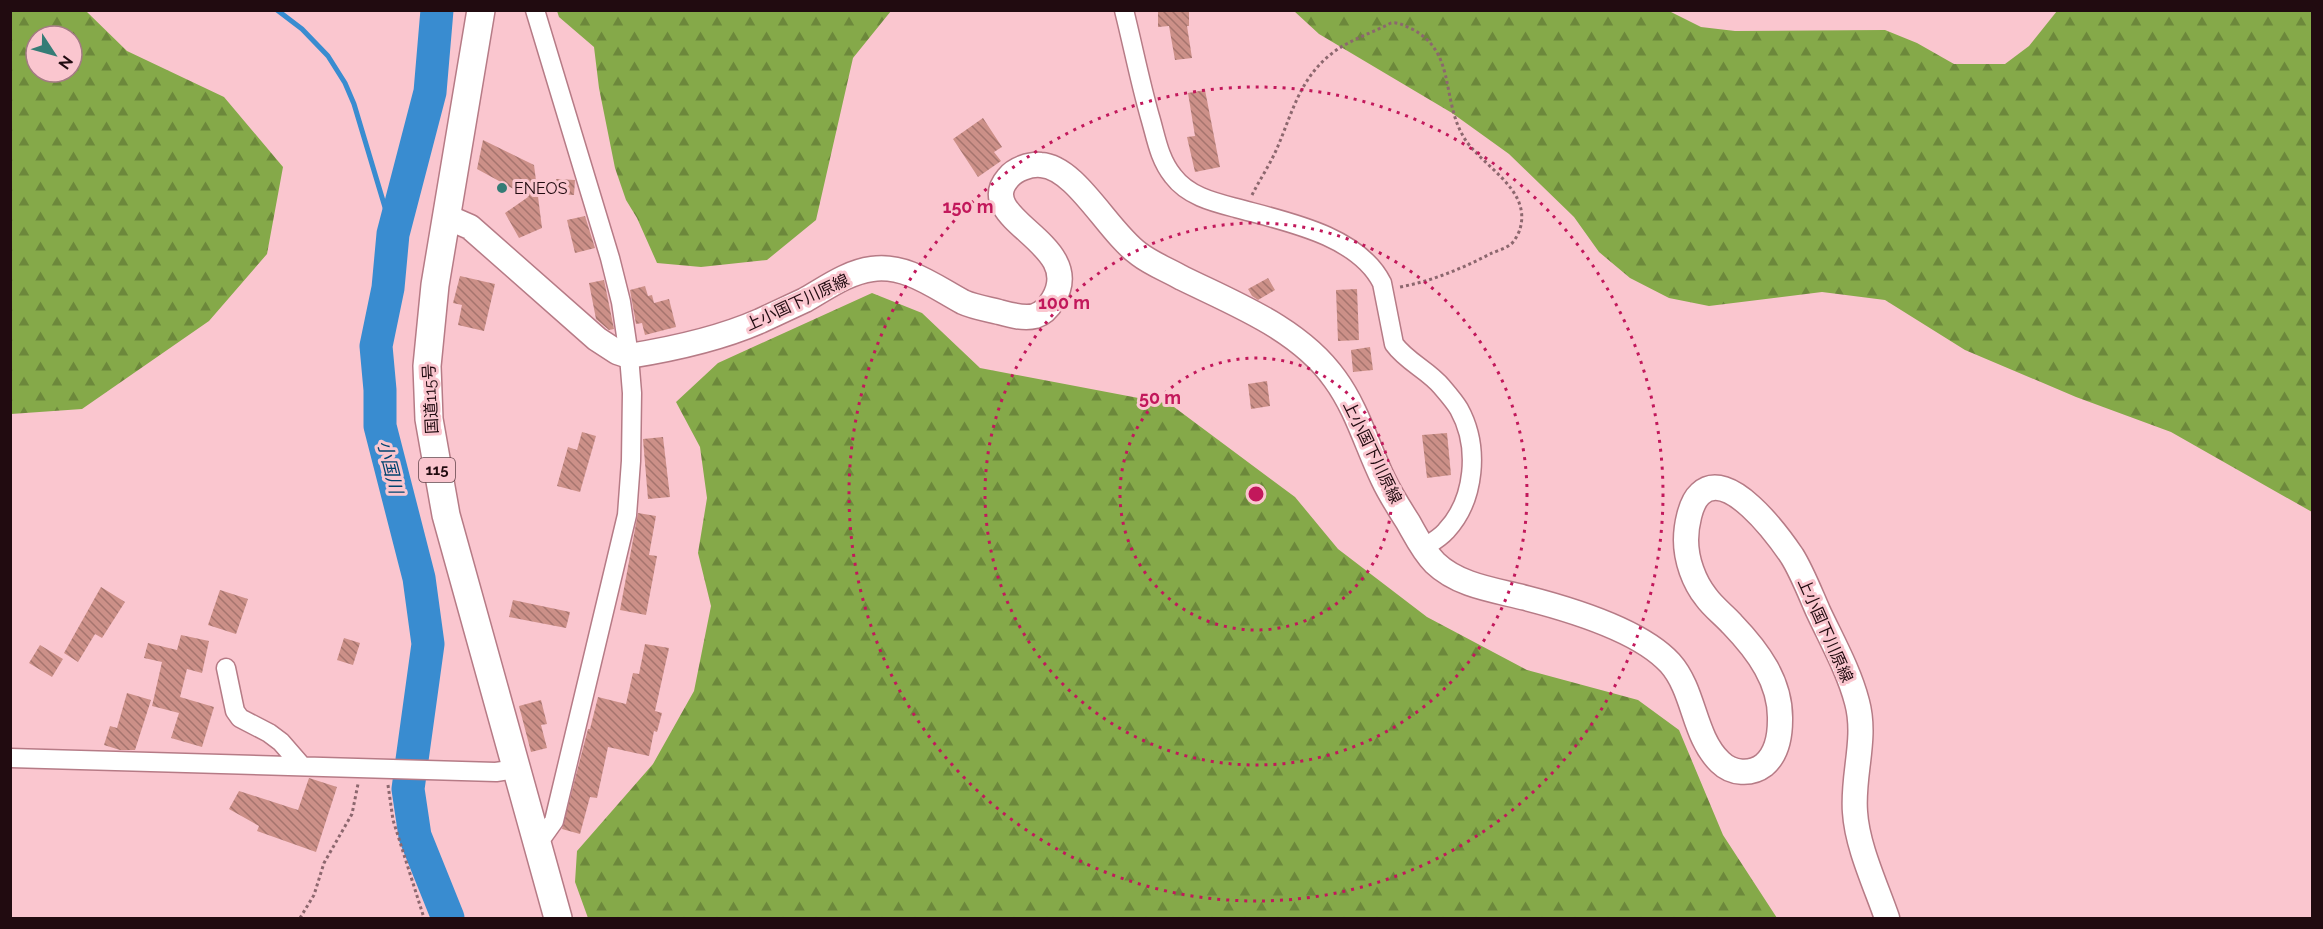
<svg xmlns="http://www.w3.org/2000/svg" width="2323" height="929" viewBox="0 0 2323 929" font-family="Raleway,'Noto Sans JP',sans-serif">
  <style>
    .forest { fill: url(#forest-firs); fill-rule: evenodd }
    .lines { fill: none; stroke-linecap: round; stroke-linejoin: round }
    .stream { stroke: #398cd0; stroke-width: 5 }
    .river { stroke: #398cd0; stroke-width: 33 }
    .building { fill: url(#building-back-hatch) }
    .minor-casing { stroke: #b67b86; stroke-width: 21 }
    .major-casing { stroke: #b67b86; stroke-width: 27 }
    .highway-casing { stroke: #b67b86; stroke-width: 30 }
    .path { stroke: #8c676e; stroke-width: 3; stroke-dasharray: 3 3; stroke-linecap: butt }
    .minor { stroke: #fff; stroke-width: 18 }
    .major { stroke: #fff; stroke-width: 24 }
    .highway { stroke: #fff; stroke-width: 27 }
    .ring { fill: none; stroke: #c2185b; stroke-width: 3; stroke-dasharray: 3 6 }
    .poi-dot { fill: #357c76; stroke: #fac6cf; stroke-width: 2 }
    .labels { text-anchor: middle; stroke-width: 6; stroke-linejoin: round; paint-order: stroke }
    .shield { fill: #fac6cf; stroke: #624349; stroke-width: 1.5 }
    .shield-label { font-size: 15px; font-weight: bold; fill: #210b10 }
    .poi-label { font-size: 16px; fill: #210b10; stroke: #fac6cf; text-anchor: start }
    .street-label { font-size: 16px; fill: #210b10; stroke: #fac6cf }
    .water-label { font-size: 18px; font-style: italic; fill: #01436f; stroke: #fac6cf }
    .centre { fill: #c2185b; stroke: #fac6cf; stroke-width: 3 }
    .ring-label { font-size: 18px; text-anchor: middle; font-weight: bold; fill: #c2185b; stroke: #fac6cf; stroke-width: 6; stroke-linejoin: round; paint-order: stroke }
  </style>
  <defs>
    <pattern id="forest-firs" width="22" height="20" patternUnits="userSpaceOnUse" patternTransform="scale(1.5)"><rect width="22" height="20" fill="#85a949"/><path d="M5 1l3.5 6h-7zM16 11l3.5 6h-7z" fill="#6c883b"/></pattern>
    <pattern id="building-back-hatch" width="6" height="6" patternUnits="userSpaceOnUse" patternTransform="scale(1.5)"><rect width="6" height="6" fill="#cc9088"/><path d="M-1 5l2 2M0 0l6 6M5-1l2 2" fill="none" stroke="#a5746e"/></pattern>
  </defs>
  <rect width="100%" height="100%" fill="#fac6cf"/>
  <path class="forest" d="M11,10L86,11L127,51L224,97L283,167L267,254L209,321L82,409L11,414ZM36,36H72V72H36Z
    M557,11V10L891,11L853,58L816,220L767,260L701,267L657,263L637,218L626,200L615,168L599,88L594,47L559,17Z
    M1294,11H1669L1701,27L1735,31L1885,30L1917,43L1954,64H2005L2029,46L2057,11H2312V512L2171,432L2076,397L1965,350L1885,300L1822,292L1709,306L1669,298L1630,278L1599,252L1574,217L1509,154L1452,113L1319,34Z
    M872,293L922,313L980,368L1170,404L1295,497L1338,549L1427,617L1527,670L1638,700L1679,730L1723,835L1777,918H588L575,882L577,851L653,764L694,691L711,606L698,553L707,498L700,447L676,402L718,363Z"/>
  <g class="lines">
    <path class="stream" d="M277,10L302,29L328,56L345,83L354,104L393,234"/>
    <path class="river" d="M437,10L430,92L393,234L388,288L376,346L380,390V426L419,578L428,644L408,789L415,836L448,918"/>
  </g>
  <path class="building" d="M1158,10H1189V26H1187L1192,58L1175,60L1169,26L1158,27Z
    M1205,90L1220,167L1195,172L1187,137L1195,136L1188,93Z
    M983,118L1002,147L994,152L1001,161L978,177L953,139Z
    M483,140L534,165L542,228L519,238L505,213L528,197L477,169Z
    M556,179L575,180L574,195L560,194Z
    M585,216L595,248L575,253L567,220Z
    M460,276L495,284L484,331L458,325L462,305L453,303Z
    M1268,278L1275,290L1258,300L1252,296L1248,289Z
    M604,280L614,329L609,330L596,319L589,283Z
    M645,286L648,296L652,295L654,303L669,299L676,327L645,335L642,323L636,324L630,290Z
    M1357,289L1359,340L1338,341L1336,290Z
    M1370,347L1373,370L1353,372L1351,350Z
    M1267,381L1270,406L1251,409L1248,384Z
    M582,432L596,436L580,492L557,486L568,447L577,450Z
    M1447,433L1451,475L1427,478L1422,435Z
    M663,437L670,497L648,499L643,439Z
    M638,513L656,516L649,555L657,556L646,615L620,610Z
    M101,587L125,602L102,638L95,634L78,662L64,653Z
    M220,590L248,599L236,634L208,625Z
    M513,600L570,612L566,628L509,617Z
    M181,635L209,641L202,673L187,669L180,697L214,707L202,747L171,738L179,713L152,706L162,662L144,658L148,643L177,650Z
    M344,638L360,643L353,665L337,660Z
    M645,644L669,648L655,711L662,713L657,732L654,731L649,756L608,747L597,798L590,797L580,834L562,829L588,729H590L598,697L626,704L633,673L639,674Z
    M40,645L63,659L52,677L29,663Z
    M127,693L151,700L135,750H120L104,745L110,726L117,728Z
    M541,700L547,724L541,725L547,748L531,752L519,706Z
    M309,778L337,787L316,852L257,831L259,826L229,809L239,791L298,810Z"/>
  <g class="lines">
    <g class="minor-casing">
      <path id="minor" d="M535,10L610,258L621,302L629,356L632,393L631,461L627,515L554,821L544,835L536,839
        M1124,10C1133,46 1140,82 1150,117C1156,137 1159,159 1173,176C1188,196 1213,202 1236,208C1284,221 1358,235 1382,283L1394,344C1407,362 1428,370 1442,387C1448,394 1455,402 1459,409C1480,447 1475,500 1446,531C1440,538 1431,543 1423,548
        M226,668L235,711L240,718L269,733L281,742L301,765
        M10,758L496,772L516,769"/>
    </g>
    <g class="major-casing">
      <path id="major" d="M447,217L470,227L597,339L617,352L629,356C673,349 719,339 760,321C775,314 790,307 805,300C826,288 848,272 872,269C906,264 935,287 963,302C974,307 987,309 999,312C1010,315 1024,319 1035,316C1044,313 1049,307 1053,300C1088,243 972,220 1008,178C1015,169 1030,164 1041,165C1076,167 1108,232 1139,254C1152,264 1168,270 1182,278C1235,304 1300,329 1335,379C1357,409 1367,446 1383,479C1390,494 1399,508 1408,522C1416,536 1423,551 1435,563C1459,586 1495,590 1526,598C1569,609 1640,630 1670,663C1695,691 1693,736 1720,762C1732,774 1751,775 1764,765C1777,754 1780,736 1780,720C1781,682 1758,651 1732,624C1724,615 1713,607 1706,597C1694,582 1686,560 1686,540C1686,527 1690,503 1700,494C1728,467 1777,534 1792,556C1802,572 1810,593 1818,611C1832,641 1849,671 1857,702C1867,739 1852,775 1855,812C1857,846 1876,886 1887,918"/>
    </g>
    <g class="highway-casing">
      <path id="highway" d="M481,10L435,285L427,366L429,419L446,515L558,918"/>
    </g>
    <path class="path" d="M1252,195C1260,179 1271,163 1278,146C1292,113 1300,79 1330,55C1348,40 1370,34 1391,23C1399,22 1405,26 1412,29C1456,52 1441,97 1463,136C1480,166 1532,188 1520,229C1519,233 1514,242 1511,244C1505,249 1496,251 1490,254C1461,269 1432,281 1400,287
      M388,785L393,820L424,918
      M300,918L314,895L324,863L352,814L358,784"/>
    <use href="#minor" class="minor"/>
    <use href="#major" class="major"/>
    <use href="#highway" class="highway"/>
  </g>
  <g class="ring">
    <circle cx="1256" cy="494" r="136"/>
    <circle cx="1256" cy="494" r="271"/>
    <circle cx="1256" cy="494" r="407"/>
  </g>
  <circle class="poi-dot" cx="502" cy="188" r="6"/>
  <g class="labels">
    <rect class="shield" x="419" y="458" width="36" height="24" rx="4.5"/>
    <g class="shield-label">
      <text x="437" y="475">115</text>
    </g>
    <g class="poi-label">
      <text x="514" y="194">ENEOS</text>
    </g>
    <g class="street-label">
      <text transform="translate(797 302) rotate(-25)" y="6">上小国下川原線</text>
      <text transform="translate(430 399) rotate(-93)" y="6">国道115号</text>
      <text transform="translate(1373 452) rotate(64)" y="6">上小国下川原線</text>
      <text transform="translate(1826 630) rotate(66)" y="6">上小国下川原線</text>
    </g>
    <g class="water-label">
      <text transform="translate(390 467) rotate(76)" y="6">小国川</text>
    </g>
  </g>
  <circle cx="1256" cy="494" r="9" class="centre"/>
  <g class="ring-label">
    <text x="968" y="213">150 m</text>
    <text x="1064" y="309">100 m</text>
    <text x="1160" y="404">50 m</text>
  </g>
  <rect width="2323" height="929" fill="none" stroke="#210b10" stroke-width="24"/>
  <g transform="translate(54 54) rotate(126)"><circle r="28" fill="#fac6cf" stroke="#a37b83" stroke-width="1.5"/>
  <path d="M0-4.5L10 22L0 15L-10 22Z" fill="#357c76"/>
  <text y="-9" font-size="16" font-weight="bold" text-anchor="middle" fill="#210b10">N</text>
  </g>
</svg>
